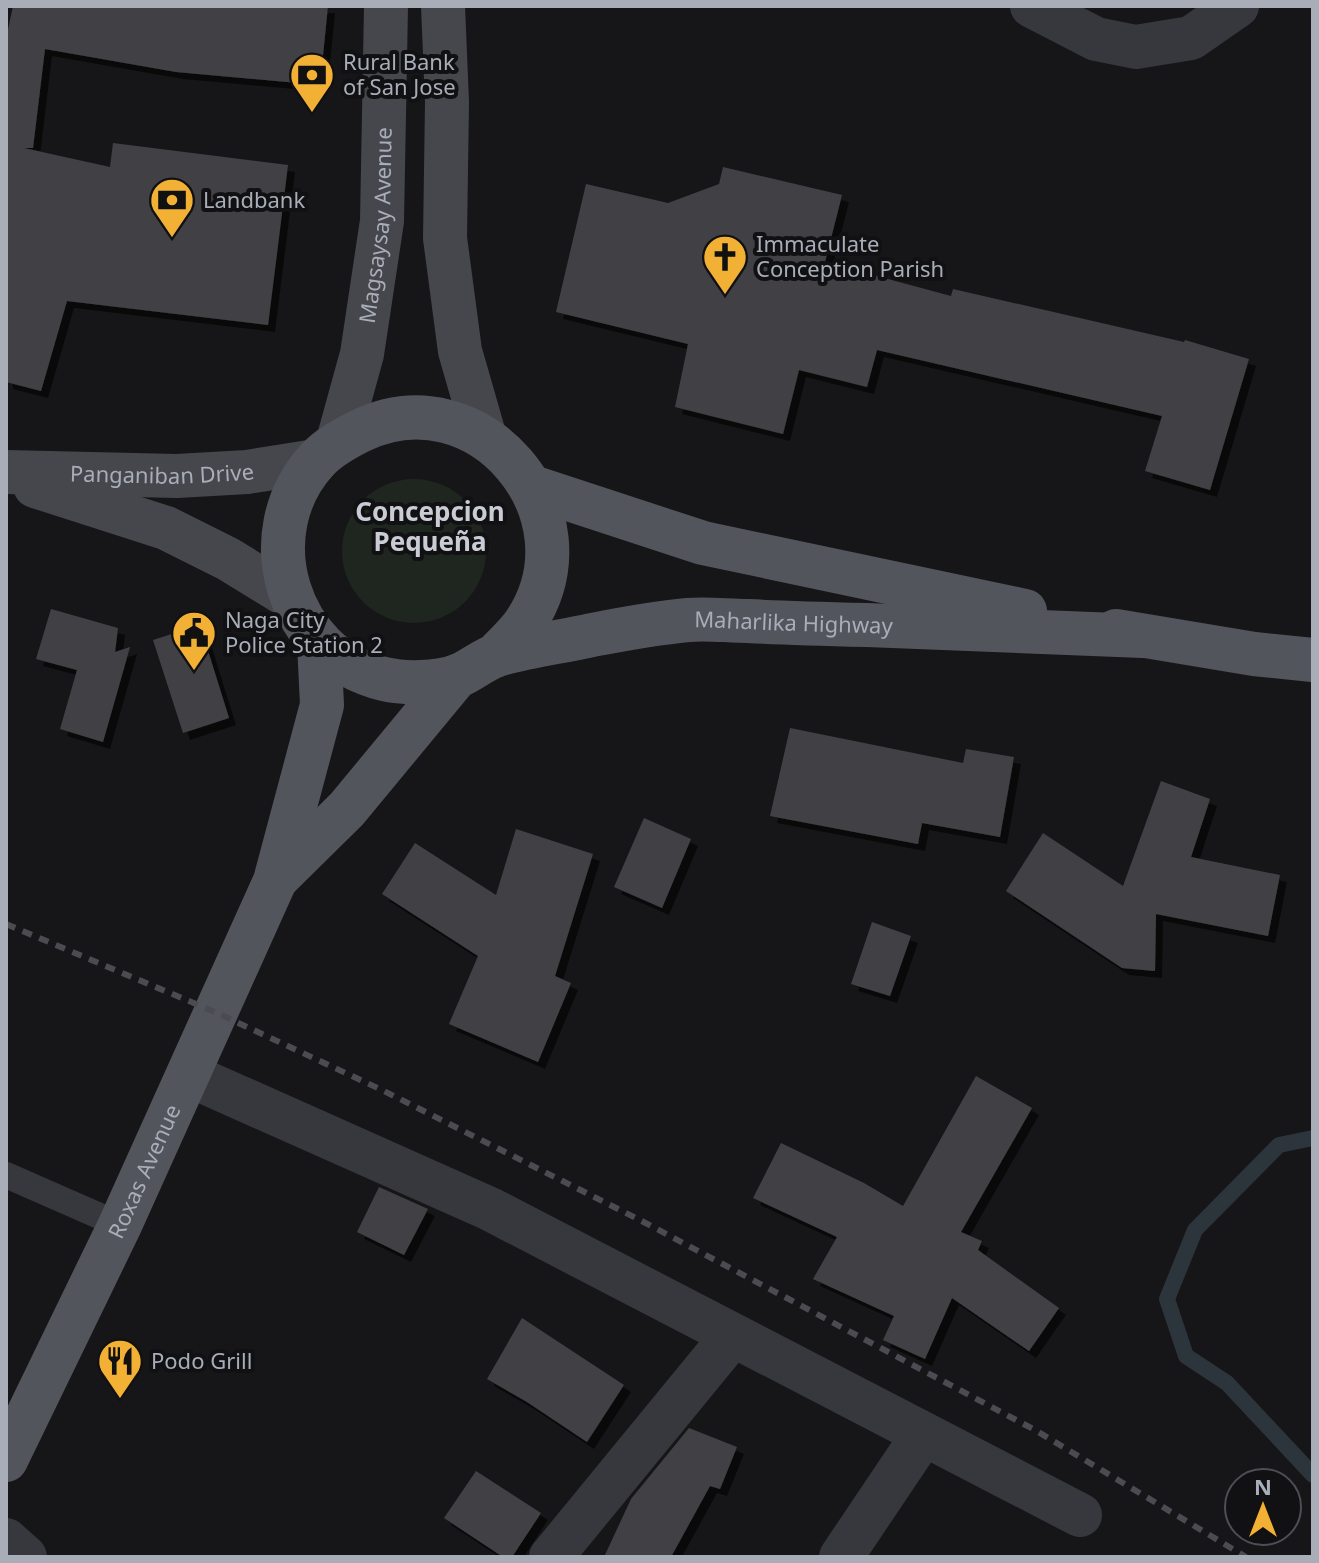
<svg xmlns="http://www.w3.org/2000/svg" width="1319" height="1563" viewBox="0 0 1319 1563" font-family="'Noto Sans',sans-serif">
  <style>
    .grass { fill: #1e261f }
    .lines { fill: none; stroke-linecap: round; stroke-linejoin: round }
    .stream { stroke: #2c353c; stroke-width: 16 }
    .building { fill: #404145; filter: url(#shadow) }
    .service { stroke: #37383d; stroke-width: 26 }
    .minor { stroke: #37383d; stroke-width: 44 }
    .secondary { stroke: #45474d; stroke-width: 44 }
    .primary { stroke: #53555c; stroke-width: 44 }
    .rail { stroke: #4a4c52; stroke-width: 6; stroke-dasharray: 10 8; stroke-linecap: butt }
    .labels { text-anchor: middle; stroke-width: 8; stroke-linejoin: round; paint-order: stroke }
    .poi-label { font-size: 22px; fill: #a8adb8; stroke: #111113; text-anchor: start }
    .street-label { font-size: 22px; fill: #a8adb8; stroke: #111113 }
    .quarter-label { font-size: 26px; font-weight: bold; fill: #c9ccd4; stroke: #111113 }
  </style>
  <defs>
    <filter id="shadow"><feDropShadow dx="7" dy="7" stdDeviation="0" flood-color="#0009"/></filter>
  </defs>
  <rect width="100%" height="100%" fill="#161618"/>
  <path class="grass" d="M342 551a72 72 0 1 1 144 0a72 72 0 1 1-144 0Z"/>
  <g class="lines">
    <path class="stream" d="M1313,1138L1279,1145L1195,1230L1167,1299L1186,1356L1227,1383L1313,1475"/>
  </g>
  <path class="building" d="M13,6H328L320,85L176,72L45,49L33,148H24L110,167L113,143L288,165L268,325L67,301L41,391L6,382V39Z
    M723,167L842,195L825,262L951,296L953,289L1184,342L1185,340L1249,359L1210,490L1145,471L1162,416L877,350L867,387L799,370L783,434L675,407L688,344L556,312L586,184L668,203L719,184Z
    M51,609L118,628L115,652L130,647L103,742L60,729L77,670L36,659Z
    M200,625L229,718L183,733L153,640Z
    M790,728L963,763L966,749L1014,757L1000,837L922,823L918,844L770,816Z
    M1161,781L1210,799L1191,857L1280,875L1268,936L1156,914L1155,971L1122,968L1006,891L1043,833L1123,886Z
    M644,818L691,839L662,908L614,887Z
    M516,829L593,854L555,976L571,983L538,1062L449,1024L478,956L382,894L415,843L496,895Z
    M872,922L911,936L890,996L851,984Z
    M976,1076L1032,1108L961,1232L982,1241L978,1250L1059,1308L1029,1351L952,1298L925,1359L883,1340L894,1316L813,1279L837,1237L753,1198L781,1143L864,1183L903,1206Z
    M379,1187L428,1209L404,1255L357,1232Z
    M522,1318L624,1385L587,1442L527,1402L487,1379Z
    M689,1428L737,1447L720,1489L710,1486L671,1557H604L631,1499Z
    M476,1471L541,1513L512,1557H503L444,1518Z"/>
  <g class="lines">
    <path class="service" d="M6,1175L120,1225"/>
    <path class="minor" d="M1032,6L1096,39L1136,47L1191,38L1237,6
      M189,1075L490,1209L1080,1515
      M6,1540L25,1557
      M551,1557L733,1335
      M841,1557L923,1435"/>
    <g class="secondary">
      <path d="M443,6L447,102L445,238L460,351L485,438"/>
      <path id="s1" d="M338,441L362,354L382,221L386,6"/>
      <path id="s2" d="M6,472L177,476L247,472L316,461"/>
      <path d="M35,486L166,528L228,559L290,597"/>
    </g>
    <g class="primary">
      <path d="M532,487L703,543L1025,611"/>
      <path d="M1116,631L1254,654L1313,660"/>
      <path id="s3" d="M495,656C505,645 517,635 525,623C598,514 478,373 360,431C344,439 329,447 317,460C250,533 287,656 384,679C406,684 436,683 458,676C472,670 483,660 497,655C528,646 561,642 592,635C623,629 656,623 688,620C707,618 728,621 748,621C787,623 827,624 867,625C959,629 1051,633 1143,636"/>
      <path d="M276,879L347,809L457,676"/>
      <path id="s4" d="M6,1460L120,1225L275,881L322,705L319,643"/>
    </g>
    <path class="rail" d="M6,924L215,1012L382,1090L638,1219L1035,1430L1246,1557"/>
  </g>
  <defs>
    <g id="bank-pin" transform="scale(2.3)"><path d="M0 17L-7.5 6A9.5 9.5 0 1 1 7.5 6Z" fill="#f2b134" stroke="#111113"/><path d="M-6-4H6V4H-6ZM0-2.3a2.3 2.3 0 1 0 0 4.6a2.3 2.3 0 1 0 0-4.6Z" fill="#111"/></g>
    <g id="church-pin" transform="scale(2.3)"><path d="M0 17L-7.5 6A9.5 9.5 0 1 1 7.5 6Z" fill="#f2b134" stroke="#111113"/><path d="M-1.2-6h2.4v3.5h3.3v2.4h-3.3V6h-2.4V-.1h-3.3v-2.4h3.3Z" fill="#111"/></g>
    <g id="civic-pin" transform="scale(2.3)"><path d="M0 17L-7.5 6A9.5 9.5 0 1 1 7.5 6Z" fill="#f2b134" stroke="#111113"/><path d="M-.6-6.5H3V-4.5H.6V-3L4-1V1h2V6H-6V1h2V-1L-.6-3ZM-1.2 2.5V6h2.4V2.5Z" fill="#111"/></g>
    <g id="restaurant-pin" transform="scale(2.3)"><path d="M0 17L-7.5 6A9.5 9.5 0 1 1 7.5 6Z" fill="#f2b134" stroke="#111113"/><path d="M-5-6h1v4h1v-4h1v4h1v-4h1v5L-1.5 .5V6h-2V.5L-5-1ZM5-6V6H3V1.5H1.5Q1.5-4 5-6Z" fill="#111"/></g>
  </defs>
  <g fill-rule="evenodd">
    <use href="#bank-pin" x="312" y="75"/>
    <use href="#bank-pin" x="172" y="200"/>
    <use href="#church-pin" x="725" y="257"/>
    <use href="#civic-pin" x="194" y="633"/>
    <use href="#restaurant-pin" x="120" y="1361"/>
  </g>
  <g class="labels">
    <g class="poi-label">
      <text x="343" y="70">Rural Bank<tspan x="343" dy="25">of San Jose</tspan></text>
      <text x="203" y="208">Landbank</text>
      <text x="756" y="252">Immaculate<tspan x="756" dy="25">Conception Parish</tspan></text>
      <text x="225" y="628">Naga City<tspan x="225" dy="25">Police Station 2</tspan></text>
      <text x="151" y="1369">Podo Grill</text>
    </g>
    <g class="street-label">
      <text dy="8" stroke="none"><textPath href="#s1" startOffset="220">Magsaysay Avenue</textPath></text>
      <text dy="8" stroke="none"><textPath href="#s2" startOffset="156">Panganiban Drive</textPath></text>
      <text dy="8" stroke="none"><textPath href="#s3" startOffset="1132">Maharlika Highway</textPath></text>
      <text dy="8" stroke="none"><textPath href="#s4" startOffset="320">Roxas Avenue</textPath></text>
    </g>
    <g class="quarter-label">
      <text x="430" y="521">Concepcion<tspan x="430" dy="30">Pequeña</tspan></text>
    </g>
  </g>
  <rect width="1319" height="1563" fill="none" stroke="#a8adb8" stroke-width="16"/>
  <g transform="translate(1263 1507)"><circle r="38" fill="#111113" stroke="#4d4f55" stroke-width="2"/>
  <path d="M0-6L14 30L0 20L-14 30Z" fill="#f2b134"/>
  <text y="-12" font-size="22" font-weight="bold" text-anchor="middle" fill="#a8adb8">N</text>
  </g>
</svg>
